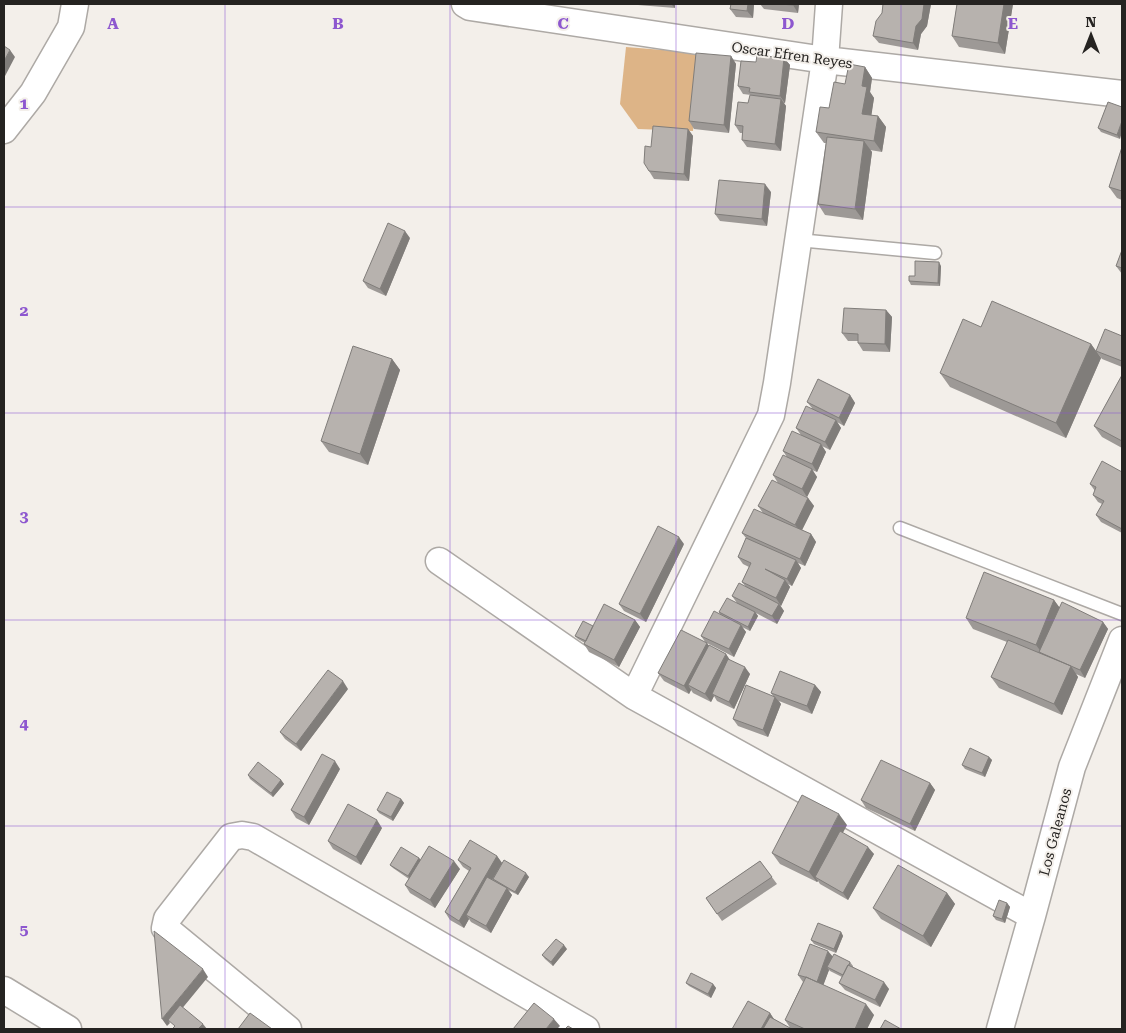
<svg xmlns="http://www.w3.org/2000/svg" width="1126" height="1033" viewBox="0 0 1126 1033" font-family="'Roboto Serif',serif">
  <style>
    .green { fill: #ddb487 }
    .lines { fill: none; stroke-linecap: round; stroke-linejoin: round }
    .service-casing { stroke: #ada9a5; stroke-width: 15 }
    .minor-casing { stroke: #ada9a5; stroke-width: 29 }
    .service { stroke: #fff; stroke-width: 12 }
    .minor { stroke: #fff; stroke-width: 26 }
    .wall { fill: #9d9996 }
    .shaded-wall { fill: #807d7a }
    .building { fill: #b7b2ae; stroke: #807d7a }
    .grid { fill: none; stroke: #8d57cf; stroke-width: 1; stroke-opacity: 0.55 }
    .labels { text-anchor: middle; stroke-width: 4; stroke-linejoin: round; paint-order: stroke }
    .street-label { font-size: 14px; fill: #252321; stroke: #f3efea }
    .grid-label { font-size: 16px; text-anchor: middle; font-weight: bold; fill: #8d57cf; stroke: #f3efea; stroke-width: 4; stroke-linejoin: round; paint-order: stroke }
  </style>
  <rect width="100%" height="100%" fill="#f3efea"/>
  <path class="green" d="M626,47L700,53L693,131L638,129L620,104Z"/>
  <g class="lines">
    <g class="service-casing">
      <path id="service" d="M798,240L935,253
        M900,528L1122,614"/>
    </g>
    <g class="minor-casing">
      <path id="minor" d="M465,4L470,7L825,60L1122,94
        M4,130L33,93L71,27L75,4
        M439,561L634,696L1032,916
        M634,696L771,415L777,383L825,60L829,4
        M4,990L68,1029
        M288,1029L165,928L167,919L231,837L242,835L253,837L586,1029
        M1000,1029L1032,916L1072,767L1122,640"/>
    </g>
    <use href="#service" class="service"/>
    <use href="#minor" class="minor"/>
  </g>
  <path class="wall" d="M637,4H675V8L638,5Z
    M731,4H754L753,18L736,17L730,9Z
    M760,4H799L798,13L764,9Z
    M883,4H931L927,26L921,34L918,50L879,43L873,36L882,13Z
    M957,4H1013L1005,54L959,47L952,36Z
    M731,56L736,64L729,133L694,129L689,121Z
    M784,58L790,65L785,103H784L786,106L781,151L747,147L742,140L743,133H740L735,125L748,103L751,95L743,94L738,86L756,62Z
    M865,67L872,78L870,92L874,98L871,115L878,116L886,127L882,152L870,150L872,152L863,220L825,215L818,204L826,143H824L816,132L829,108L845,84Z
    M1108,102L1120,139L1101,132L1098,128Z
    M688,129L693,136L689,181L654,179L649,171L651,147Z
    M1122,147V200L1117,198L1109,187Z
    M771,192L767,226L720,221L715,214Z
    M410,238L386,296L368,288L363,281Z
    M1122,250V274L1116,266Z
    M941,266L940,286L911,285L909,281Z
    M886,310L892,317L890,352L863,351L858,343V341H848L842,333Z
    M981,327L1091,344L1101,358L1066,438L950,387L940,373Z
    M1122,336V367L1102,359L1096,351Z
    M392,359L400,370L368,465L329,452L321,441Z
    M1122,375V448L1102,437L1094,426Z
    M850,395L855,403L844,426L837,422L841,428L830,450L822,446L826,452L817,472L812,470L817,477L807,497L778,483L773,475L787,457L783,451L801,435L796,428L812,408L807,402Z
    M1122,472V533L1101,522L1096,515L1102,504L1098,502L1093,495L1095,491L1090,484Z
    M808,498L814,506L802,530L811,534L816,542L805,566L798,563L801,568L792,586L788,584L790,587L781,606L780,605L784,611L777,624L756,613L758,616L750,631L742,627L746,632L734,657L707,643L708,646L726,654L730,660L750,674L734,709L717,701L714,696L711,702L693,693L691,690L689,694L664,681L658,673L706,643L701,636L720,614L719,612L737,603L732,596L746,587L742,582L749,567L743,564L738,557L746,538L742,533L763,513L758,506Z
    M684,544L646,622L624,611L619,604Z
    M1054,600L1059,607L1103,622L1108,629L1085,678L1076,674L1078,677L1062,715L999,688L991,677L1007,642L973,629L966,618Z
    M635,620L640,627L619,667L589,652L584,644L585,643L578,639L575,636L593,626Z
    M815,685L821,692L812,714L779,701L781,704L768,737L738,726L733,719L773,696L771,693Z
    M348,689L301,751L285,739L280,732Z
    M989,757L992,760L985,777L965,769L962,765Z
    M340,769L309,825L296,818L291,810Z
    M248,775L281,780L284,784L273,797L250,779Z
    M930,783L935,790L915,831L866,808L861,800Z
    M401,799L404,803L393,821L379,813L377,810Z
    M847,825L842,833L874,854L848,900L820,884L818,881L817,882L780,864L772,853Z
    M382,828L361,865L333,849L328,841Z
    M497,856L502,863L529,877L518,895L508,890L512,895L491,933L471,922L469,919L464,928L450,920L445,912L469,871L463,867L458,860Z
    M419,858L421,860L460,869L435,908L410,893L405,885L409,879L393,868L390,865Z
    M760,861L777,884L722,921L706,898Z
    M947,893L955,904L931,947L881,919L873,908Z
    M1007,903L1010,907L1005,923L996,920L993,916Z
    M841,932L843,936L836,953L814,944L811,940Z
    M567,949L553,966L545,959L542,955Z
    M832,957L850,962L853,966V967L889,989L880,1007L845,990L839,983L842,977L830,971L829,970L823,985L874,1015L867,1029H732L770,1013L774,1019L791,1029L785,1020L803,982L798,975Z
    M686,983L713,984L716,988L711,998L689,986Z"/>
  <path class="shaded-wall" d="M671,4H675V8Z
    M748,4H754L753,18L747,11Z
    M793,4H799L798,13L793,5Z
    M924,4H931L927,26L921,34L918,50L913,43L916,26Z
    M1004,4H1013L1005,54L998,43Z
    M10,50L15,57L4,78V61Z
    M731,56L736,64L729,133L724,125Z
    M784,58L790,65L785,103L780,96Z
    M865,67L872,78L870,92L874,98L870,125L862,114V86Z
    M781,99L786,106L781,151L775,144Z
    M878,116L886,127L882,152L874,141Z
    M1122,121V132L1120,139L1117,135Z
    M688,129L693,136L689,181L684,174Z
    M864,141L872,152L863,220L855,209Z
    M765,184L771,192L767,226L762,219Z
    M405,231L410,238L386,296L380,289Z
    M939,262L941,266L940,286L938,283Z
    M886,310L892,317L890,352L885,344Z
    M1091,344L1101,358L1066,438L1056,423Z
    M392,359L400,370L368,465L360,454Z
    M850,395L855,403L844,426L839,418Z
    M836,420L841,428L830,450L825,442Z
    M821,444L826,452L817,472L812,464Z
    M812,469L817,477L807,497L802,489Z
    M808,498L814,506L801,532L795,525Z
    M811,534L816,542L805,566L800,559Z
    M679,537L684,544L646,622L640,614Z
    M796,560L801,568L792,586L787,579Z
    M785,580L790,587L781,606L776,598Z
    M1054,600L1062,611L1042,653L1036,645Z
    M779,604L784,611L777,624L772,616Z
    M755,612L758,616L750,631L748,627Z
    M635,620L640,627L619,667L614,660Z
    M1103,622L1108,629L1085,678L1080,670Z
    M741,625L746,632L734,657L729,649Z
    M707,643L712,650L688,685L691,690L689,694L684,686Z
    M726,654L731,662L712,694L714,696L711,702L705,694Z
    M1071,666L1078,677L1062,715L1054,704Z
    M745,667L750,674L734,709L729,702Z
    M343,681L348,689L301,751L296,744Z
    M815,685L821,692L812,714L807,706Z
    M775,697L781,704L768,737L763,730Z
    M989,757L992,760L985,777L982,773Z
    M335,761L340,769L309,825L304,817Z
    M281,780L284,784L273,797L271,793Z
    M930,783L935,790L915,831L910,824Z
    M401,799L404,803L393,821L391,817Z
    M839,814L847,825L819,879L815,877L818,881L817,882L809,872Z
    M377,820L382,828L361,865L356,857Z
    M868,847L874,854L848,900L843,893Z
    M497,856L502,863L470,917L466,915L469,919L464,928L459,921Z
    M419,858L422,862L410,879L408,876Z
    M454,861L460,869L435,908L430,900Z
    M526,873L529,877L518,895L515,892Z
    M507,888L512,895L491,933L486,926Z
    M947,893L955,904L931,947L923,936Z
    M1007,903L1010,907L1005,923L1002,919Z
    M841,932L843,936L836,953L834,949Z
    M564,945L567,949L553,966L551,962Z
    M828,951L834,958L827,967L829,970L822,989L817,982Z
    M203,969L208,977L171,1022L168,1020L170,1023L167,1026L162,1019Z
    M884,982L889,989L880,1007L875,1000Z
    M713,984L716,988L711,998L708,994Z
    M866,1004L874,1015L867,1029H855Z
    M770,1013L775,1021L771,1029H761Z
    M554,1019L560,1026L557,1029H546Z
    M203,1024L207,1029H198Z"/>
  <path class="building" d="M731,4H748L747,11L730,9Z
    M779,4H793V5Z
    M883,4H924L922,19L916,26L913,43L873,36L876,21L882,13Z
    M957,4H1004L998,43L952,36Z
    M4,46L10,50L4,61Z
    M696,53L731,56L724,125L689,121Z
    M757,55L784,58L780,96L749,92L750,88L738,86L741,61L756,62Z
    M849,64L865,67L862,86L867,87L862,114L878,116L874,141L816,132L820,107L829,108L834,82L845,84Z
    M750,95L781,99L775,144L742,140L743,126L735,125L738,102L748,103Z
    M1108,102L1122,107V121L1117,135L1098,128Z
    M653,126L688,129L684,174L649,171L644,163L645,146L651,147Z
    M827,137L864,141L855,209L818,204Z
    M1122,147V191L1109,187Z
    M719,180L765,184L762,219L715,214Z
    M388,223L405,231L380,289L363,281Z
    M1122,250V268L1116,266Z
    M915,261L939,262L938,283L909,281V276H915Z
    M992,301L1091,344L1056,423L940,373L963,319L981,327Z
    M844,308L886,310L885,344L858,343V334L842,333Z
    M1105,329L1122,336V361L1096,351Z
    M353,346L392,359L360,454L321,441Z
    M1122,375V441L1094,426Z
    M818,379L850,395L839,418L807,402Z
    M806,406L836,420L825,442L796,428Z
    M792,431L821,444L812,464L783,451Z
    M783,455L812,469L802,489L773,475Z
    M1102,461L1122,472V529L1096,515L1104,501L1093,495L1096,487L1090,484Z
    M772,480L808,498L795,525L758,506Z
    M754,509L811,534L800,559L742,533Z
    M658,526L679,537L640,614L619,604Z
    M746,538L796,560L787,579L765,569L785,580L776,598L742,582L751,563L738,557Z
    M984,572L1054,600L1036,645L966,618Z
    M739,583L779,604L772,616L732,596Z
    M727,598L755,612L748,627L719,612Z
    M1062,602L1103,622L1080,670L1039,652Z
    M604,604L635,620L614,660L584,644Z
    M714,611L741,625L729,649L701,636Z
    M583,621L593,626L586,641L575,636Z
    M681,630L707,643L684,686L658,673Z
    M1008,640L1071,666L1054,704L991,677Z
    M709,645L726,654L705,694L688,685Z
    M728,659L745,667L729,702L712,694Z
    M328,670L343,681L296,744L280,732Z
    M780,671L815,685L807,706L771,693Z
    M746,685L775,697L763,730L733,719Z
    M970,748L989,757L982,773L962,765Z
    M322,754L335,761L304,817L291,810Z
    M881,760L930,783L910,824L861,800Z
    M258,762L281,780L271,793L248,775Z
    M387,792L401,799L391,817L377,810Z
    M802,795L839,814L809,872L772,853Z
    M348,804L377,820L356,857L328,841Z
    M840,831L868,847L843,893L815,877Z
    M470,840L497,856L459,921L445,912L471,868L458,860Z
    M429,846L454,861L430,900L405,885Z
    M401,847L419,858L408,876L390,865Z
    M504,860L526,873L515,892L493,879Z
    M760,861L772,877L717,914L706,898Z
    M898,865L947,893L923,936L873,908Z
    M487,877L507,888L486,926L466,915Z
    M999,900L1007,903L1002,919L993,916Z
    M818,923L841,932L834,949L811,940Z
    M154,931L203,969L162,1019Z
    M556,939L564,945L551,962L542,955Z
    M810,944L828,951L817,982L806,977H805L798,975Z
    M834,954L850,962L849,965H848L843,975L827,967Z
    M848,965L884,982L875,1000L839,983Z
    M691,973L713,984L708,994L686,983Z
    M806,977L866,1004L855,1029H805L785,1020Z
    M748,1001L770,1013L761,1029H732Z
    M534,1003L554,1019L546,1029H513Z
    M180,1005L203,1024L198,1029H172L175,1026L168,1020Z
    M250,1013L272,1029H238Z
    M770,1017L792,1029H763Z
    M885,1020L901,1029H880Z
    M568,1026L573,1029H565Z"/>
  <path class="grid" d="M225,4V1029M450,4V1029M676,4V1029M901,4V1029M4,207H1122M4,413H1122M4,620H1122M4,826H1122"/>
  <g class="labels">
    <g class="street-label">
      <text transform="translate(792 55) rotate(8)" y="5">Oscar Efren Reyes</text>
      <text transform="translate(1055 832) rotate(-75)" y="5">Los Galeanos</text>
    </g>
  </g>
  <g class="grid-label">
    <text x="113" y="29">A</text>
    <text x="338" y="29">B</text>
    <text x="563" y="29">C</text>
    <text x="788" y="29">D</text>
    <text x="1013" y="29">E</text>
    <text x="24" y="109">1</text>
    <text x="24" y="316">2</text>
    <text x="24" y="522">3</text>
    <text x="24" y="729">4</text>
    <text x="24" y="935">5</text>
  </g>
  <rect width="1126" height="1033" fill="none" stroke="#252321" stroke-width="10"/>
  <g transform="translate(1091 35)" stroke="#f3efea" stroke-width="4" paint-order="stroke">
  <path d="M0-4L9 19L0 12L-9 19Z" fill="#252321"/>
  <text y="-8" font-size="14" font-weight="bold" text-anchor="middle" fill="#252321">N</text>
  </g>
</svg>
